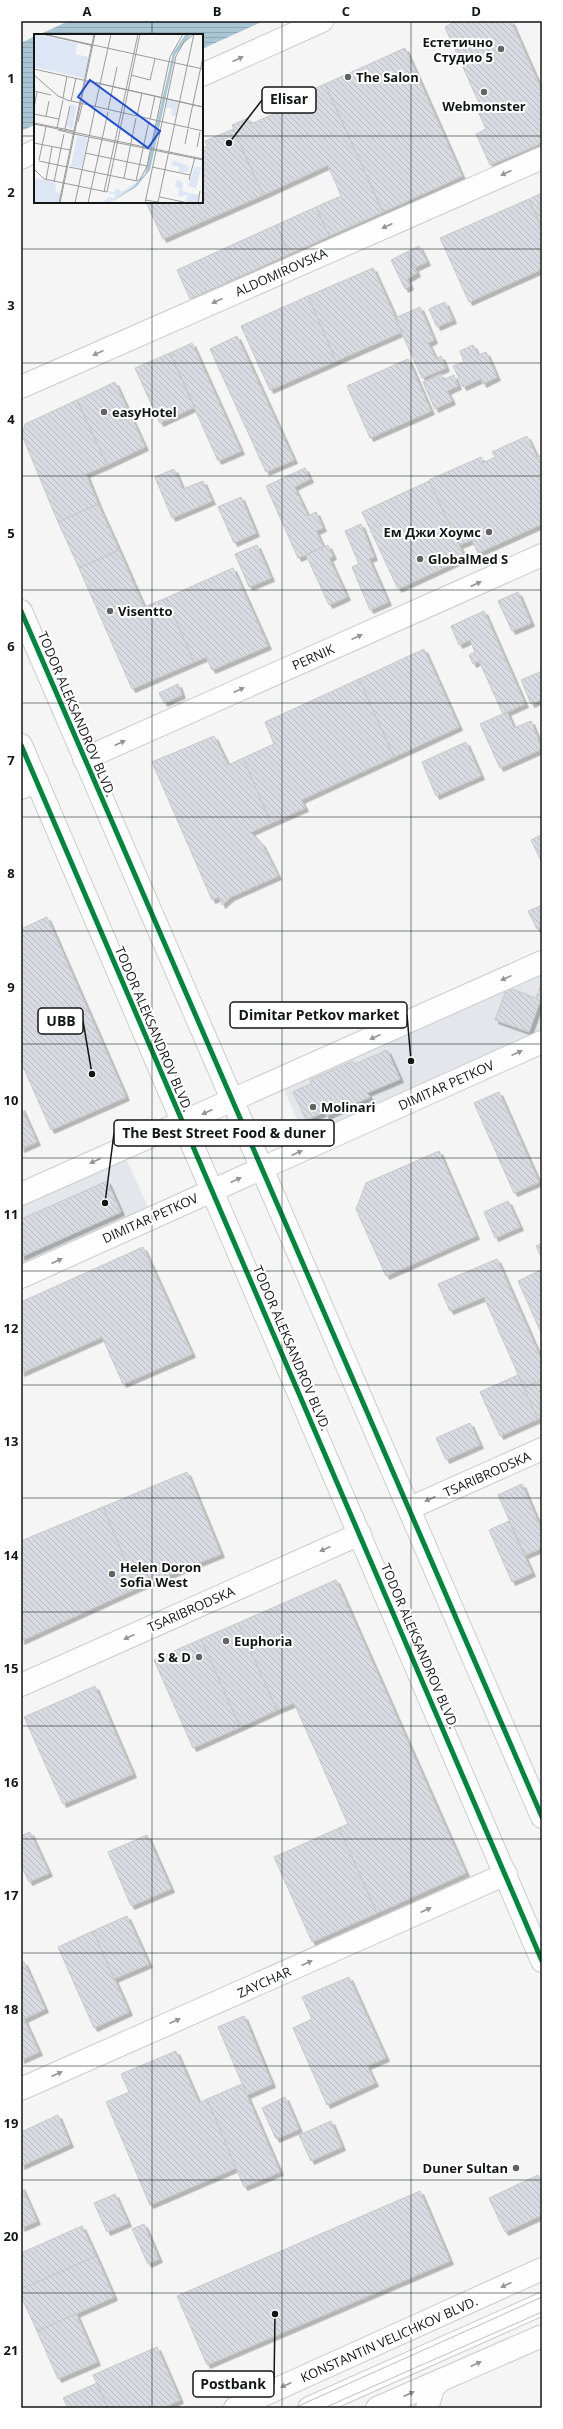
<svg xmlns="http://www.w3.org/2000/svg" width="563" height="2429" viewBox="0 0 563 2429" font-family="'Open Sans',sans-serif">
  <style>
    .built { fill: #e3e6ea }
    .water { fill: url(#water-rules) }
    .building { fill: url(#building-back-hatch); stroke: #c8c8c8; filter: url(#shadow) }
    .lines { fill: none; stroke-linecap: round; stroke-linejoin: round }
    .minor-casing { stroke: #ccc; stroke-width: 24 }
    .major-casing { stroke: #ccc; stroke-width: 24 }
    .minor { stroke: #fefefe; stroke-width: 22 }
    .major { stroke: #fefefe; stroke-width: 22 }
    .tram { stroke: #bfc0c0; stroke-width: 1 }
    .cycleway-casing { stroke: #fff; stroke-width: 8 }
    .cycleway { stroke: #00873e; stroke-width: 5 }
    .oneway { fill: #959595 }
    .grid { fill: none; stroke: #141515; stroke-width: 1; stroke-opacity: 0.55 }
    .poi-dot { fill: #636363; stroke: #fff; stroke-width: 1.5 }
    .labels { text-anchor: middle; stroke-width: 4; stroke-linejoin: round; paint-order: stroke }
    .poi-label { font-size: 13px; font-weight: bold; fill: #141515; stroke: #fff; text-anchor: start }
    .street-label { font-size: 13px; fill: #141515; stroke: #fff }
    .inset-road { fill: none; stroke: #9b9b9b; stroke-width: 1 }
    .view { fill: #1d4ed8; fill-opacity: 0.15; stroke: #1d4ed8; stroke-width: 2 }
    .inset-edge { fill: none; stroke: #141515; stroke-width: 2 }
    .leader { fill: none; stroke: #141515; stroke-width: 1.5 }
    .callout-dot { fill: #141515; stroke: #fff; stroke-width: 1.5 }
    .callout { fill: #fff; stroke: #141515; stroke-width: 1.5 }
    .callout-label { font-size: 14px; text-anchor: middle; font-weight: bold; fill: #141515 }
    .neatline { fill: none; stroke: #141515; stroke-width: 1.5 }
    .grid-label { font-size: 13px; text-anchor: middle; font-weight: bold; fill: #141515 }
  </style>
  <defs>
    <pattern id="water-rules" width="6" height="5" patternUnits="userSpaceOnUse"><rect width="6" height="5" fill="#a8c5d4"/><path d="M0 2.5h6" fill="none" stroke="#90a8b5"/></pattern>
    <pattern id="building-back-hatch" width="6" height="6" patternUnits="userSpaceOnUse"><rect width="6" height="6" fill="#d8dce2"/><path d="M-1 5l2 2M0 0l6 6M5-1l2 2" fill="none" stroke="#b8bcc1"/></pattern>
    <filter id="shadow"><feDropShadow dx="3.5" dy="3.5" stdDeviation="0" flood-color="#0004"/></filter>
  </defs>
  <rect width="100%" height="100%" fill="#f5f5f5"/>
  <path class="built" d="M542,962V1042L309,1148L280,1080Z
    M124,1154L149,1209L21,1266V1201Z"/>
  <path class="water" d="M69,21H264L202,49V35H38Z
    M35,36V125L21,131V43Z"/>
  <path class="building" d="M511,21L542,91V143L490,165L476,134L486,129L475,105L479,103L445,27L456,21Z
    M405,48L462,176L383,212L325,84Z
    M325,84L383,212L329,236L316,207L341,196L328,165L263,195L232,125L248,118L251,124L312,97L309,91Z
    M233,129L263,195L163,239L146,202H202V148L207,146L205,141Z
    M542,193V229L529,199Z
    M529,199L542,229V269L469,302L440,238Z
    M316,207L329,236L289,254L276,225Z
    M276,225L289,254L190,299L177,270Z
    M419,246L427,262L414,268L407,252Z
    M407,252L417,273L407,279L410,286L405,289L391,260Z
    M373,268L402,332L336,361L308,296Z
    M308,296L336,361L270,390L241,326Z
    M445,302L453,320L437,327L429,309Z
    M420,307L434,340L428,343L436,359L441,356L446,368L422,378L395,318Z
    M237,336L294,460L266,472L210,349Z
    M192,343L241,451L218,461L170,353Z
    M473,345L478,355L486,352L497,377L483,384L481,379L463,387L453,366L464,362L460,351Z
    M170,353L195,407L160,423L135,368Z
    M408,359L431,411L370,438L347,386Z
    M441,374L443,380L454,375L458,386L447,391L452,401L435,409L423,382Z
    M115,382L145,447L107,465L77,400Z
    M77,400L107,465L86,474L98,504L58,522L22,435L25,424Z
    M527,436L537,457L542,455V524L478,553L472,540L459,545L429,480L481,457L483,463L495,457L492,452Z
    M305,468L310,479L294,487L308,516L316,512L323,528L316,531L323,547L298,558L266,486Z
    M174,469L183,489L203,481L212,501L172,518L155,477Z
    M429,481L465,558L398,589L362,512Z
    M241,497L256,533L234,543L218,507Z
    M98,504L119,550L79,568L58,522Z
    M361,524L374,557L369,559L388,602L370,610L352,567L359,564L345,531Z
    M257,545L271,578L249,587L235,554Z
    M328,545L333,556L329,558L347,597L329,605L306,555Z
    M119,550L144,607L166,598L194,662L132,689L79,568Z
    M233,568L268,646L212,670L206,657L194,662L166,598Z
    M518,592L531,623L512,631L498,601Z
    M484,611L525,704L503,714L479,661L473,664L469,655L475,652L470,640L459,645L451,626Z
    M424,649L459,727L394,757L359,679Z
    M542,671V704L540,700L531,704L521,680Z
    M359,679L394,757L301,800L305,808L271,823L243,758L274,744L265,722Z
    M178,684L182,695L164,703L159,693Z
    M507,712L514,728L531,721L542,749L500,768L480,724Z
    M214,736L228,765L243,758L271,823L251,832L262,844L278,876L231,897L222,905L219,897L212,900L152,762Z
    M466,742L481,776L436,796L422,762Z
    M541,835L542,838V863L531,840Z
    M542,905V927L537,929L528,911Z
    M47,917L126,1097L51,1130L21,1062V929Z
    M542,981V1005L539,1004L529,1032L495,1020L507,987L536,998Z
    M387,1050L400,1079L367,1093L370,1097L326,1116L325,1112L306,1120L293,1092L312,1083L310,1080L353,1061L355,1064Z
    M499,1092L539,1182L514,1193L474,1103Z
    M21,1107L37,1142L21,1149Z
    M439,1151L476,1236L386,1276L356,1209L366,1183Z
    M107,1181L121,1212L21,1257V1219Z
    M508,1201L520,1227L495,1238L484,1212Z
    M542,1243V1259L536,1246Z
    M143,1247L192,1354L123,1384L102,1337L21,1373V1302Z
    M497,1259L542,1361V1380L524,1388L484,1297L450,1311L438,1284Z
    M541,1270L542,1273V1335L518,1281Z
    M518,1375L538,1419L500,1436L480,1392Z
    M542,1380V1417L538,1419L524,1388Z
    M470,1423L480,1445L446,1460L436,1438Z
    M187,1472L221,1554L137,1588L103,1507Z
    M522,1484L542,1531V1548L525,1555L498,1495Z
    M103,1507L137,1588L21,1641V1541Z
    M509,1521L532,1573L512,1582L489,1530Z
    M336,1580L466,1873L377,1913L339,1828L348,1824L294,1703L277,1710L238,1623Z
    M238,1623L277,1710L240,1727L201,1639Z
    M201,1639L240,1727L193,1748L154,1660Z
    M95,1686L133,1774L63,1804L24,1717Z
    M339,1828L377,1913L312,1942L274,1857Z
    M30,1832L49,1873L29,1882L21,1865V1836Z
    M147,1835L171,1889L131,1906L108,1852Z
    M127,1916L149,1964L114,1979L93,1931Z
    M93,1931L129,2012L94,2028L58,1947Z
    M24,1962L45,2009L24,2019L39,2052L21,2060V1963Z
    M349,1977L386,2058L367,2066L375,2083L327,2105L293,2028L312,2019L302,1997Z
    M244,2016L272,2084L247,2095L218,2027Z
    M176,2051L199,2103L207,2099L236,2168L150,2205L106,2102L129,2092L121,2074Z
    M242,2084L280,2172L244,2187L207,2099Z
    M285,2097L299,2129L276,2139L262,2108Z
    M58,2115L70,2144L21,2166V2132Z
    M331,2121L342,2147L311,2161L299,2135Z
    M538,2175L542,2183V2215L505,2232L489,2198Z
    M21,2186L37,2221L21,2228Z
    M420,2191L450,2261L207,2365L177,2296Z
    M115,2194L128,2223L107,2232L94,2203Z
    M144,2224L159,2259L148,2264L132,2229Z
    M82,2226L96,2256L21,2289V2253Z
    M96,2256L114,2297L37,2331L21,2296V2289Z
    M76,2314L97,2362L58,2379L37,2331Z
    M157,2347L180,2400L162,2408H108L93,2375Z
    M97,2383L108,2408H68L63,2398Z"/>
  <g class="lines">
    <g class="minor-casing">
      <path id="minor" d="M202,75L322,21
        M21,158L35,151
        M21,387L542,158
        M84,759L542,555
        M21,788L37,781
        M21,1194L542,962
        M21,1277L542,1042
        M410,1508L542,1449
        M21,1685L360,1534
        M21,2089L506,1874
        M309,2408L542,2304
        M427,2408L433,2388L441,2380"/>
    </g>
    <g class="major-casing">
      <path id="major" d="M21,611L542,1817
        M21,745L542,1961
        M235,2408L542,2269
        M377,2408L542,2336"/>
    </g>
    <use href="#minor" class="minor"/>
    <use href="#major" class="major"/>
    <path class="tram" d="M21,2407V2408
      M294,2408L542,2297
      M324,2408L542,2312"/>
    <g class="cycleway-casing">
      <path id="cycleway" d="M21,611L542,1817
        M21,745L542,1961"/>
    </g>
    <use href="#cycleway" class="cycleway"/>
  </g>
  <defs><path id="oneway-solid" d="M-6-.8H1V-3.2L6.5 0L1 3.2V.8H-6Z"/></defs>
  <g class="oneway">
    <use href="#oneway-solid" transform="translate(238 59) rotate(-24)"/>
    <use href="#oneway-solid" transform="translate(506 173) rotate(156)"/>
    <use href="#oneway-solid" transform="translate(387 226) rotate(156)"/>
    <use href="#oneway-solid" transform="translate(217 301) rotate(156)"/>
    <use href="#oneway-solid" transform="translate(98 353) rotate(156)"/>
    <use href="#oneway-solid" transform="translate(476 584) rotate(-24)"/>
    <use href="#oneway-solid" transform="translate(357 637) rotate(-24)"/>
    <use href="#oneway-solid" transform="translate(239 690) rotate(-24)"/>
    <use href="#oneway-solid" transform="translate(120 743) rotate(-24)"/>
    <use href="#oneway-solid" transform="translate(506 978) rotate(156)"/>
    <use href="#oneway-solid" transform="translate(375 1037) rotate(156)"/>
    <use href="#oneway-solid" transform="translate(517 1053) rotate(-24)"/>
    <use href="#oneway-solid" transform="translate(207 1112) rotate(156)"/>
    <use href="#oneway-solid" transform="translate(297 1153) rotate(-24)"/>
    <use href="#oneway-solid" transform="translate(95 1161) rotate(156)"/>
    <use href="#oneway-solid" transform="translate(236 1180) rotate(-24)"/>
    <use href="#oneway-solid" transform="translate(57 1261) rotate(-24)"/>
    <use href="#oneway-solid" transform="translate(430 1499) rotate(156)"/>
    <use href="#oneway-solid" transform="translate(325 1549) rotate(156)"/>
    <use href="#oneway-solid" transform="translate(129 1637) rotate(156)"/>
    <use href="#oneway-solid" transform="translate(426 1910) rotate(-24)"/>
    <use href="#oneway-solid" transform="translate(307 1963) rotate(-24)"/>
    <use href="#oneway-solid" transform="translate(175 2021) rotate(-24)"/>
    <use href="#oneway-solid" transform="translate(57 2074) rotate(-24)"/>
    <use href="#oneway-solid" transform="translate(506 2285) rotate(156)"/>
    <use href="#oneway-solid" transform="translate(476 2364) rotate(-24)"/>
    <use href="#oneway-solid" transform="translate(286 2385) rotate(156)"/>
    <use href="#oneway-solid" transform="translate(409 2394) rotate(-24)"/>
  </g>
  <path class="grid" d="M152,21V35M282,21V2408M411,21V2408M21,136H35M202,136H542M152,202V2408M21,249H542M21,363H542M21,476H542M21,590H542M21,703H542M21,817H542M21,931H542M21,1044H542M21,1158H542M21,1271H542M21,1385H542M21,1498H542M21,1612H542M21,1726H542M21,1839H542M21,1953H542M21,2066H542M21,2180H542M21,2293H542"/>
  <g class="poi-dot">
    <circle cx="501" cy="49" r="4"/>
    <circle cx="348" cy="77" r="4"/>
    <circle cx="484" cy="92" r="4"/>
    <circle cx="104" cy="412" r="4"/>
    <circle cx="489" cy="532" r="4"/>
    <circle cx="420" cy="559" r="4"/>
    <circle cx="110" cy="611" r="4"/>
    <circle cx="313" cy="1107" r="4"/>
    <circle cx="112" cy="1574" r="4"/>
    <circle cx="226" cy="1641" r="4"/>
    <circle cx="199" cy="1657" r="4"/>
    <circle cx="516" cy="2168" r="4"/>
  </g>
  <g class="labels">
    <g class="poi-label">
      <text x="493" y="47" text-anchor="end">Естетично<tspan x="493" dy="15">Студио 5</tspan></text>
      <text x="356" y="82">The Salon</text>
      <text x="484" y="111" text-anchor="middle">Webmonster</text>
      <text x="112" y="417">easyHotel</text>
      <text x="481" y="537" text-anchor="end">Ем Джи Хоумс</text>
      <text x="428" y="564">GlobalMed S</text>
      <text x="118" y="616">Visentto</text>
      <text x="321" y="1112">Molinari</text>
      <text x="120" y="1572">Helen Doron<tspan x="120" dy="15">Sofia West</tspan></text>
      <text x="234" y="1646">Euphoria</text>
      <text x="191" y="1662" text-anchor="end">S &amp; D</text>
      <text x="508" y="2173" text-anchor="end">Duner Sultan</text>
    </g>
    <g class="street-label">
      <text transform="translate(281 272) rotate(-24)" y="5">ALDOMIROVSKA</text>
      <text transform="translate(313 657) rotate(-24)" y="5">PERNIK</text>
      <text transform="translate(77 714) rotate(67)" y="5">TODOR ALEKSANDROV BLVD.</text>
      <text transform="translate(154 1029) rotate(67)" y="5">TODOR ALEKSANDROV BLVD.</text>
      <text transform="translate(446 1085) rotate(-24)" y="5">DIMITAR PETKOV</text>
      <text transform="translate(150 1218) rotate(-24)" y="5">DIMITAR PETKOV</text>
      <text transform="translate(292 1348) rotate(67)" y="5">TODOR ALEKSANDROV BLVD.</text>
      <text transform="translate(487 1474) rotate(-24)" y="5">TSARIBRODSKA</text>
      <text transform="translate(191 1609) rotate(-24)" y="5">TSARIBRODSKA</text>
      <text transform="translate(420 1646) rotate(67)" y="5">TODOR ALEKSANDROV BLVD.</text>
      <text transform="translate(264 1982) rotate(-24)" y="5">ZAYCHAR</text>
      <text transform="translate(389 2339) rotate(-24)" y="5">KONSTANTIN VELICHKOV BLVD.</text>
    </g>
  </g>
  <g transform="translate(34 34)">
    <rect width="169" height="169" fill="#f5f5f5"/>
    <path d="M103,148L104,149L86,162L74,169H68L75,163L80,164L81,160H75L76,157L80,159L83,154L87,158Z" fill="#dce6f5"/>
    <path d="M154,159L165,161L163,169L152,167Z" fill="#dce6f5"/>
    <path d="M0,0L43,9L41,20L55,23L50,44L0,33ZM133,66L144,68L142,82L137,81L138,75L131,73ZM37,70L43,72L38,95L33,92ZM43,102L54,104L47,135L37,132ZM0,144L21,149L22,158L26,159L24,169H0Z" fill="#dce6f5"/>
    <path d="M139,126L154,132L155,138H145V133L138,131ZM161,132L167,134L162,154L154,152ZM142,146L149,148L148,157L154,158L153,161L144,163L145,154L141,153Z" fill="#dce6f5"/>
    <path d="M157,0L141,21L116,136L102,153L75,169L99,153L111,140L139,19L151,1Z" fill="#a8c5d4"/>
    <path class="inset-road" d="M8,0L56,11L58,14M9,0L169,35M0,35L169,73M0,41L24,62L33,66L169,97M97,41L116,46L121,25M51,49L55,47L169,73M0,57L17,61M29,64L33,42M37,67L42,44M61,73L77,0M0,74L3,58M74,76L83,33M0,80L25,85M12,82L15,67M103,82L108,59M116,85L121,62M44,88L49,67M0,89L40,97M0,90L169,125M154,93L169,23M23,94L29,66M31,95L36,72M24,96L40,100M40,100L169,126M0,109L36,116M151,110L154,95M163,113L166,98M51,119L113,132M5,126L12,93M5,127L33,133M35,133L103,147L107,144L113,132L136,23L149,0M118,133L156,141M0,135L10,145L73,158L106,0M90,144L102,84M12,146L18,113M155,146L161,123M102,147L115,87M20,148L30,100M70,158L104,0M126,163L154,169M111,166L124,168L160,0M25,169L60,0M26,169L61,0M41,169L61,75M54,169L74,78M111,169L142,22L150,8L160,0M164,169L166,157"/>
    <path class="view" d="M56,46L126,97L114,114L44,63Z"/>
    <rect width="169" height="169" class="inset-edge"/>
  </g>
  <path class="leader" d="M229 143L262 100M411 1061L407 1015M92 1074L83 1021M105 1203L114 1133M275 2314L274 2384"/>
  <g class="callout-dot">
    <circle cx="229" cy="143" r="4"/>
    <circle cx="411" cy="1061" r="4"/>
    <circle cx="92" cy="1074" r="4"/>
    <circle cx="105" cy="1203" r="4"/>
    <circle cx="275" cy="2314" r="4"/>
  </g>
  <g class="callout">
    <rect x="262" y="87" width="54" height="26" rx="4"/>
    <rect x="230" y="1002" width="177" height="26" rx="4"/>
    <rect x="38" y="1008" width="45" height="26" rx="4"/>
    <rect x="114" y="1120" width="220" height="26" rx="4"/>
    <rect x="193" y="2371" width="81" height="26" rx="4"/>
  </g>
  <g class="callout-label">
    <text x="289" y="104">Elisar</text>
    <text x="319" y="1020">Dimitar Petkov market</text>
    <text x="61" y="1026">UBB</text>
    <text x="224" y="1138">The Best Street Food &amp; duner</text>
    <text x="233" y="2389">Postbank</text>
  </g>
  <rect width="563" height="2429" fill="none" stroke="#ffffff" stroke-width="44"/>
  <rect x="22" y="22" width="519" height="2385" class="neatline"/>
  <g class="grid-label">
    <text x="87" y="16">A</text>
    <text x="217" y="16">B</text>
    <text x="346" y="16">C</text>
    <text x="476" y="16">D</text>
    <text x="11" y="83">1</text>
    <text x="11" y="197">2</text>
    <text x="11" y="310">3</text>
    <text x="11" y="424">4</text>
    <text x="11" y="538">5</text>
    <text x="11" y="651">6</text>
    <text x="11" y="765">7</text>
    <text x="11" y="878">8</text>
    <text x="11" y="992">9</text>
    <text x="11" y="1105">10</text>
    <text x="11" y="1219">11</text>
    <text x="11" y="1333">12</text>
    <text x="11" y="1446">13</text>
    <text x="11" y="1560">14</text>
    <text x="11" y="1673">15</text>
    <text x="11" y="1787">16</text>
    <text x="11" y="1900">17</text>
    <text x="11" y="2014">18</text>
    <text x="11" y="2128">19</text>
    <text x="11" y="2241">20</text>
    <text x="11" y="2355">21</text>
  </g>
</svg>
